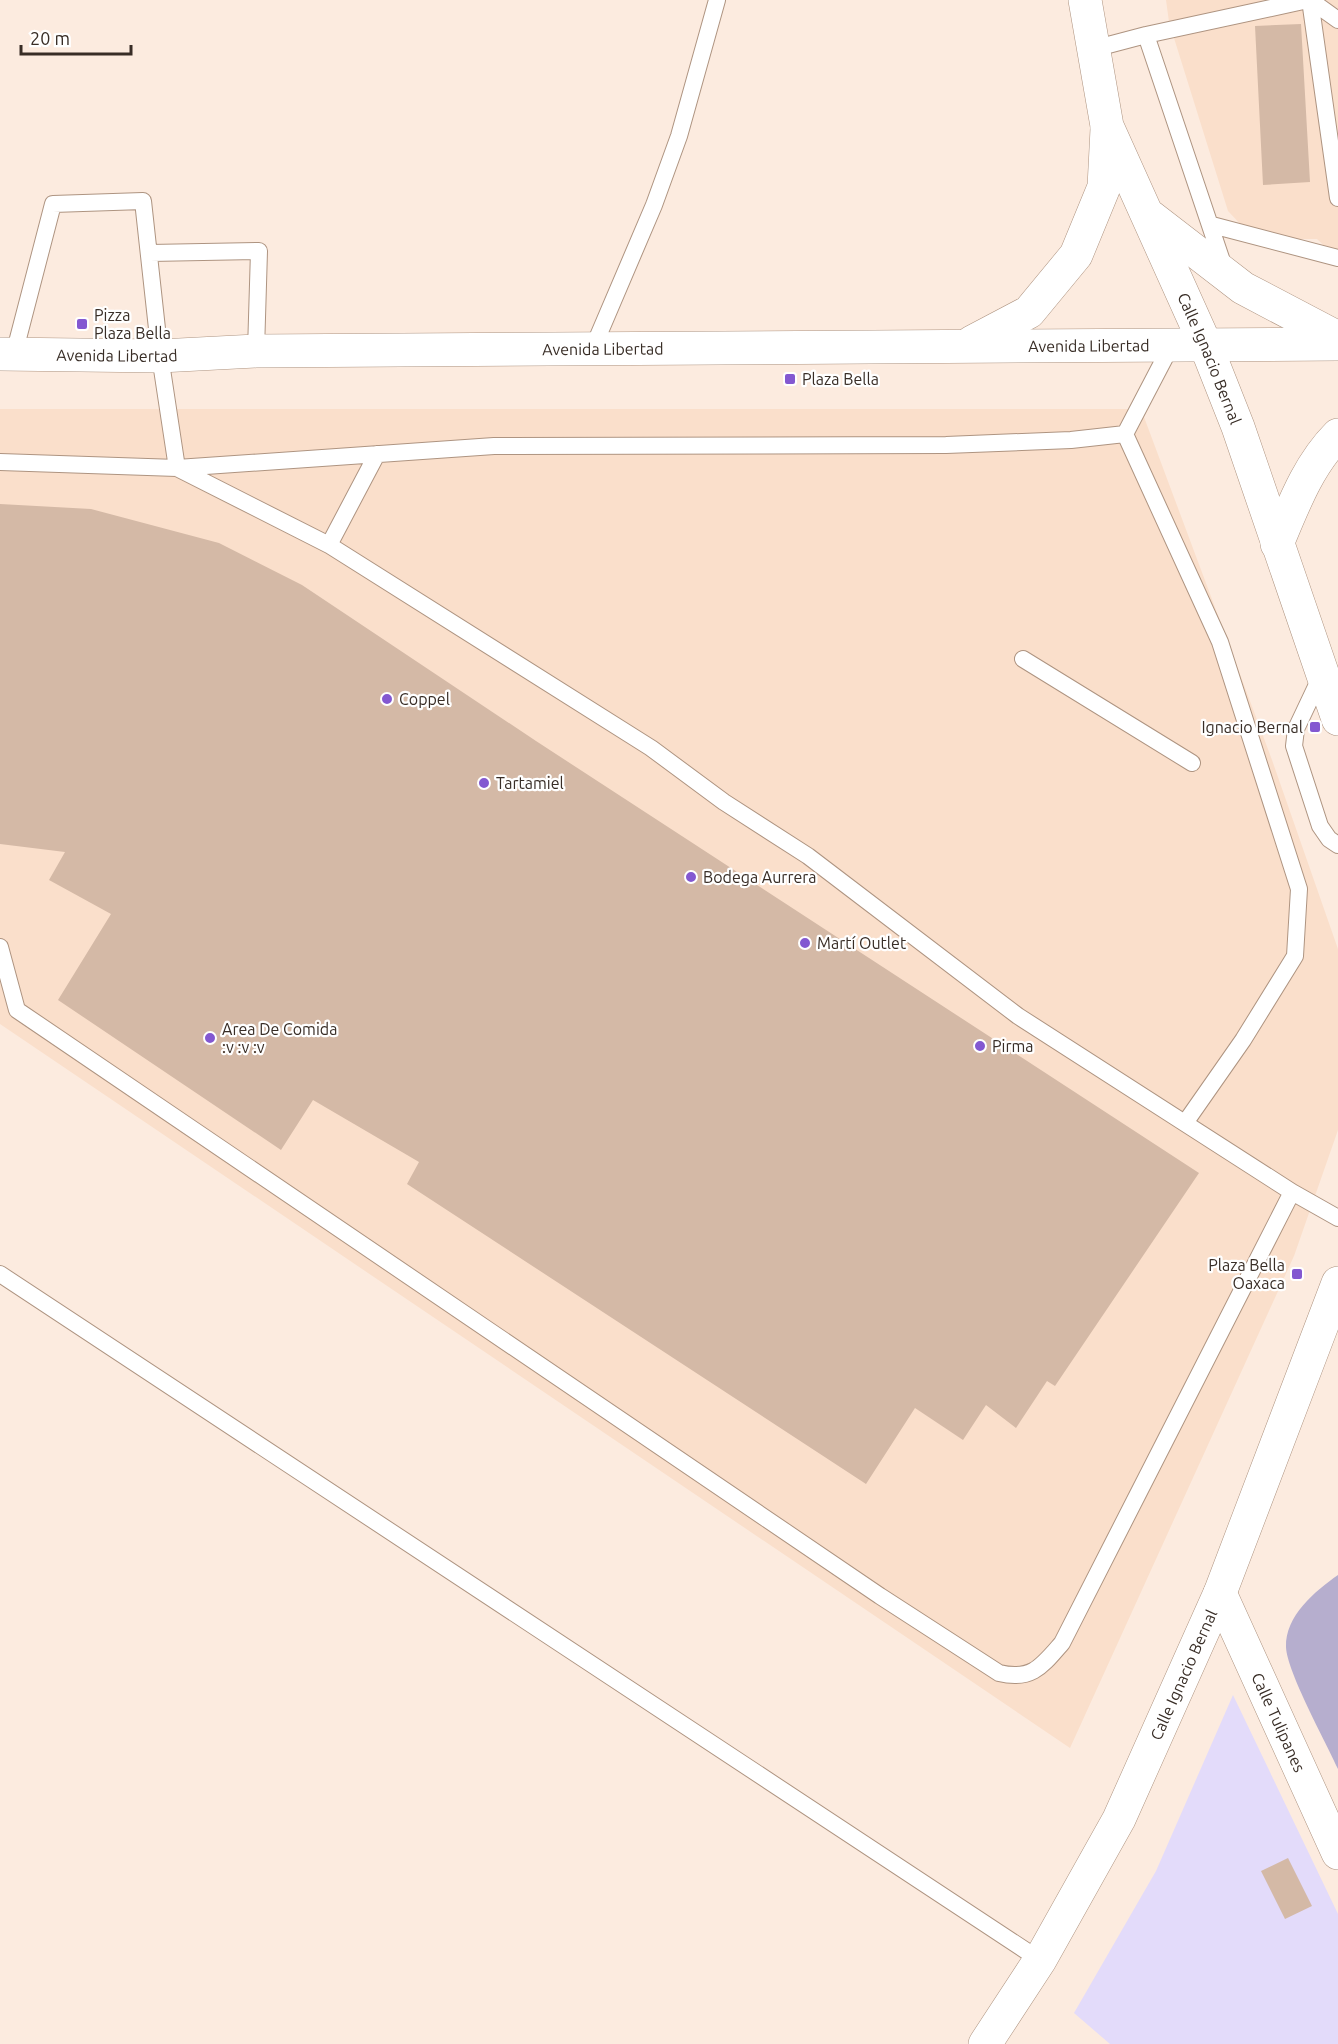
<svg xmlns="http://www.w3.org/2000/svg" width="1338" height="2044" viewBox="0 0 1338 2044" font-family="Ubuntu,sans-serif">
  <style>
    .built { fill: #fadfcb }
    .green { fill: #e3dbfa }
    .forest { fill: #b6aece }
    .building { fill: #d4b9a6 }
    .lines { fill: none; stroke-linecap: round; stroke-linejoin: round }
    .lane-casing { stroke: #ae9481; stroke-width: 18 }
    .street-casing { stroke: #ae9481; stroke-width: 34 }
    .secondary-casing { stroke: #ae9481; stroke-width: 34 }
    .lane { stroke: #fff; stroke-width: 16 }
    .street { stroke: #fff; stroke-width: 33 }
    .secondary { stroke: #fff; stroke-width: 33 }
    .poi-dot { fill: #8358d1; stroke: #fff; stroke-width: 2 }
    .labels { text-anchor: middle; stroke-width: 4.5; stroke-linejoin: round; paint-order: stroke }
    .poi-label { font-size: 16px; fill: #382d26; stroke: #fff; text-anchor: start }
    .street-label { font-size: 16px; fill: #382d26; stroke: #fff }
  </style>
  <rect width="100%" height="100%" fill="#fcebdf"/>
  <path class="built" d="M1166,0H1338V259L1317,239H1260L1243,227L1228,211L1169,22Z
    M0,409H1141L1272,760L1338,949V1130L1294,1256L1070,1748L0,1024Z"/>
  <path class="green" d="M1233,1695L1338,1914V2044H1110L1074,2013L1156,1871Z"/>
  <path class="forest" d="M1338,1575V1769C1326,1742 1287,1672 1286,1647C1285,1616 1315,1591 1338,1575Z"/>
  <path class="building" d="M1301,24L1310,182L1263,185L1255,26Z
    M0,504L91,509L219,543L302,585L536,741L1199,1173L1055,1386L1047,1381L1016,1428L986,1405L963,1440L915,1408L866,1484L407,1184L419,1162L313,1100L281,1150L58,1000L111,914L49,880L65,852L0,844Z
    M1288,1858L1312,1906L1285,1919L1261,1871Z"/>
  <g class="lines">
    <g class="lane-casing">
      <path id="lane" d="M1310,0L1338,198
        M1310,0L1338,20
        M1093,49L1146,35
        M1212,225L1338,258
        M150,253L259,251L256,351
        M1225,270L1146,35L1308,0
        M593,348L654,205L679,136L717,0
        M14,354L53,204L143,201L160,356L177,468L329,545L651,748L724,802L808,856L1018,1016L1292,1192L1338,1218
        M1125,434L1220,642L1299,889L1295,956L1243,1040L1185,1123
        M0,462L177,468L494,446L946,445L1071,440L1125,434L1172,344
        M329,545L377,454
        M1023,659L1192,763
        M1322,674L1296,729L1294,746L1320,826L1329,839L1338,845
        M0,947L17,1010L880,1596L999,1673C1032,1681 1042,1666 1062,1643L1292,1192
        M0,1274L1040,1960"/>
    </g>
    <g class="street-casing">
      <g id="street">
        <path id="s1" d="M1220,1593L1338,1853"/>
      </g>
    </g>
    <g class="secondary-casing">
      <g id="secondary">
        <path id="s2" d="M1085,0L1107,126L1206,346L1238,427L1338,719"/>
        <path d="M1151,217L1243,288L1338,338"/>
        <path d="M972,342L1029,312L1076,255L1104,187L1107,129"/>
        <path id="s3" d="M0,354L160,356L256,351L1338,344"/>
        <path d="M1277,544C1293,506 1308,465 1338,435"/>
        <path id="s4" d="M985,2044L1040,1960L1119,1819L1220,1593L1338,1283"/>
      </g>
    </g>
    <use href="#lane" class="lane"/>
    <use href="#street" class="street"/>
    <use href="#secondary" class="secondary"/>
  </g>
  <g class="poi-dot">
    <rect x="76" y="318" width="12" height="12" rx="3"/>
    <rect x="784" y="373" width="12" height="12" rx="3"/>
    <circle cx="387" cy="699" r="6"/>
    <rect x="1309" y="721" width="12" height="12" rx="3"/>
    <circle cx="484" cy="783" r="6"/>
    <circle cx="691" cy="877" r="6"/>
    <circle cx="805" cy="943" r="6"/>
    <circle cx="210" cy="1038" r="6"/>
    <circle cx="980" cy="1046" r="6"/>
    <rect x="1291" y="1268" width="12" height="12" rx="3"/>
  </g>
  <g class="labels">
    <g class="poi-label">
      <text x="94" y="321">Pizza<tspan x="94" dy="18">Plaza Bella</tspan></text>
      <text x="802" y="385">Plaza Bella</text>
      <text x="399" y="705">Coppel</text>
      <text x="1303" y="733" text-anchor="end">Ignacio Bernal</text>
      <text x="496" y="789">Tartamiel</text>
      <text x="703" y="883">Bodega Aurrera</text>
      <text x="817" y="949">Martí Outlet</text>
      <text x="222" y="1035">Area De Comida<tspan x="222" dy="18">:v :v :v</tspan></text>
      <text x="992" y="1052">Pirma</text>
      <text x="1285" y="1271" text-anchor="end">Plaza Bella<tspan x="1285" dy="18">Oaxaca</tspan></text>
    </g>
    <g class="street-label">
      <text dy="6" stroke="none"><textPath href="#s3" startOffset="1089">Avenida Libertad</textPath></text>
      <text dy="6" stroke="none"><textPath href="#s3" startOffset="603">Avenida Libertad</textPath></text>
      <text dy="6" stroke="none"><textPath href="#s3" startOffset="117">Avenida Libertad</textPath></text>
      <text dy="6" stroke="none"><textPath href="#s2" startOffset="382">Calle Ignacio Bernal</textPath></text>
      <text dy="6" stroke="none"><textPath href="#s4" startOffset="420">Calle Ignacio Bernal</textPath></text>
      <text dy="6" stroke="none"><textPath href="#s1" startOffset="142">Calle Tulipanes</textPath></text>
    </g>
  </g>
  <path d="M21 45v9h110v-9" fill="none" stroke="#382d26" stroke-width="3"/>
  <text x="30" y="45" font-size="18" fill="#382d26" stroke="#ffffff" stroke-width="4.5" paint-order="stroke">20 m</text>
</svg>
